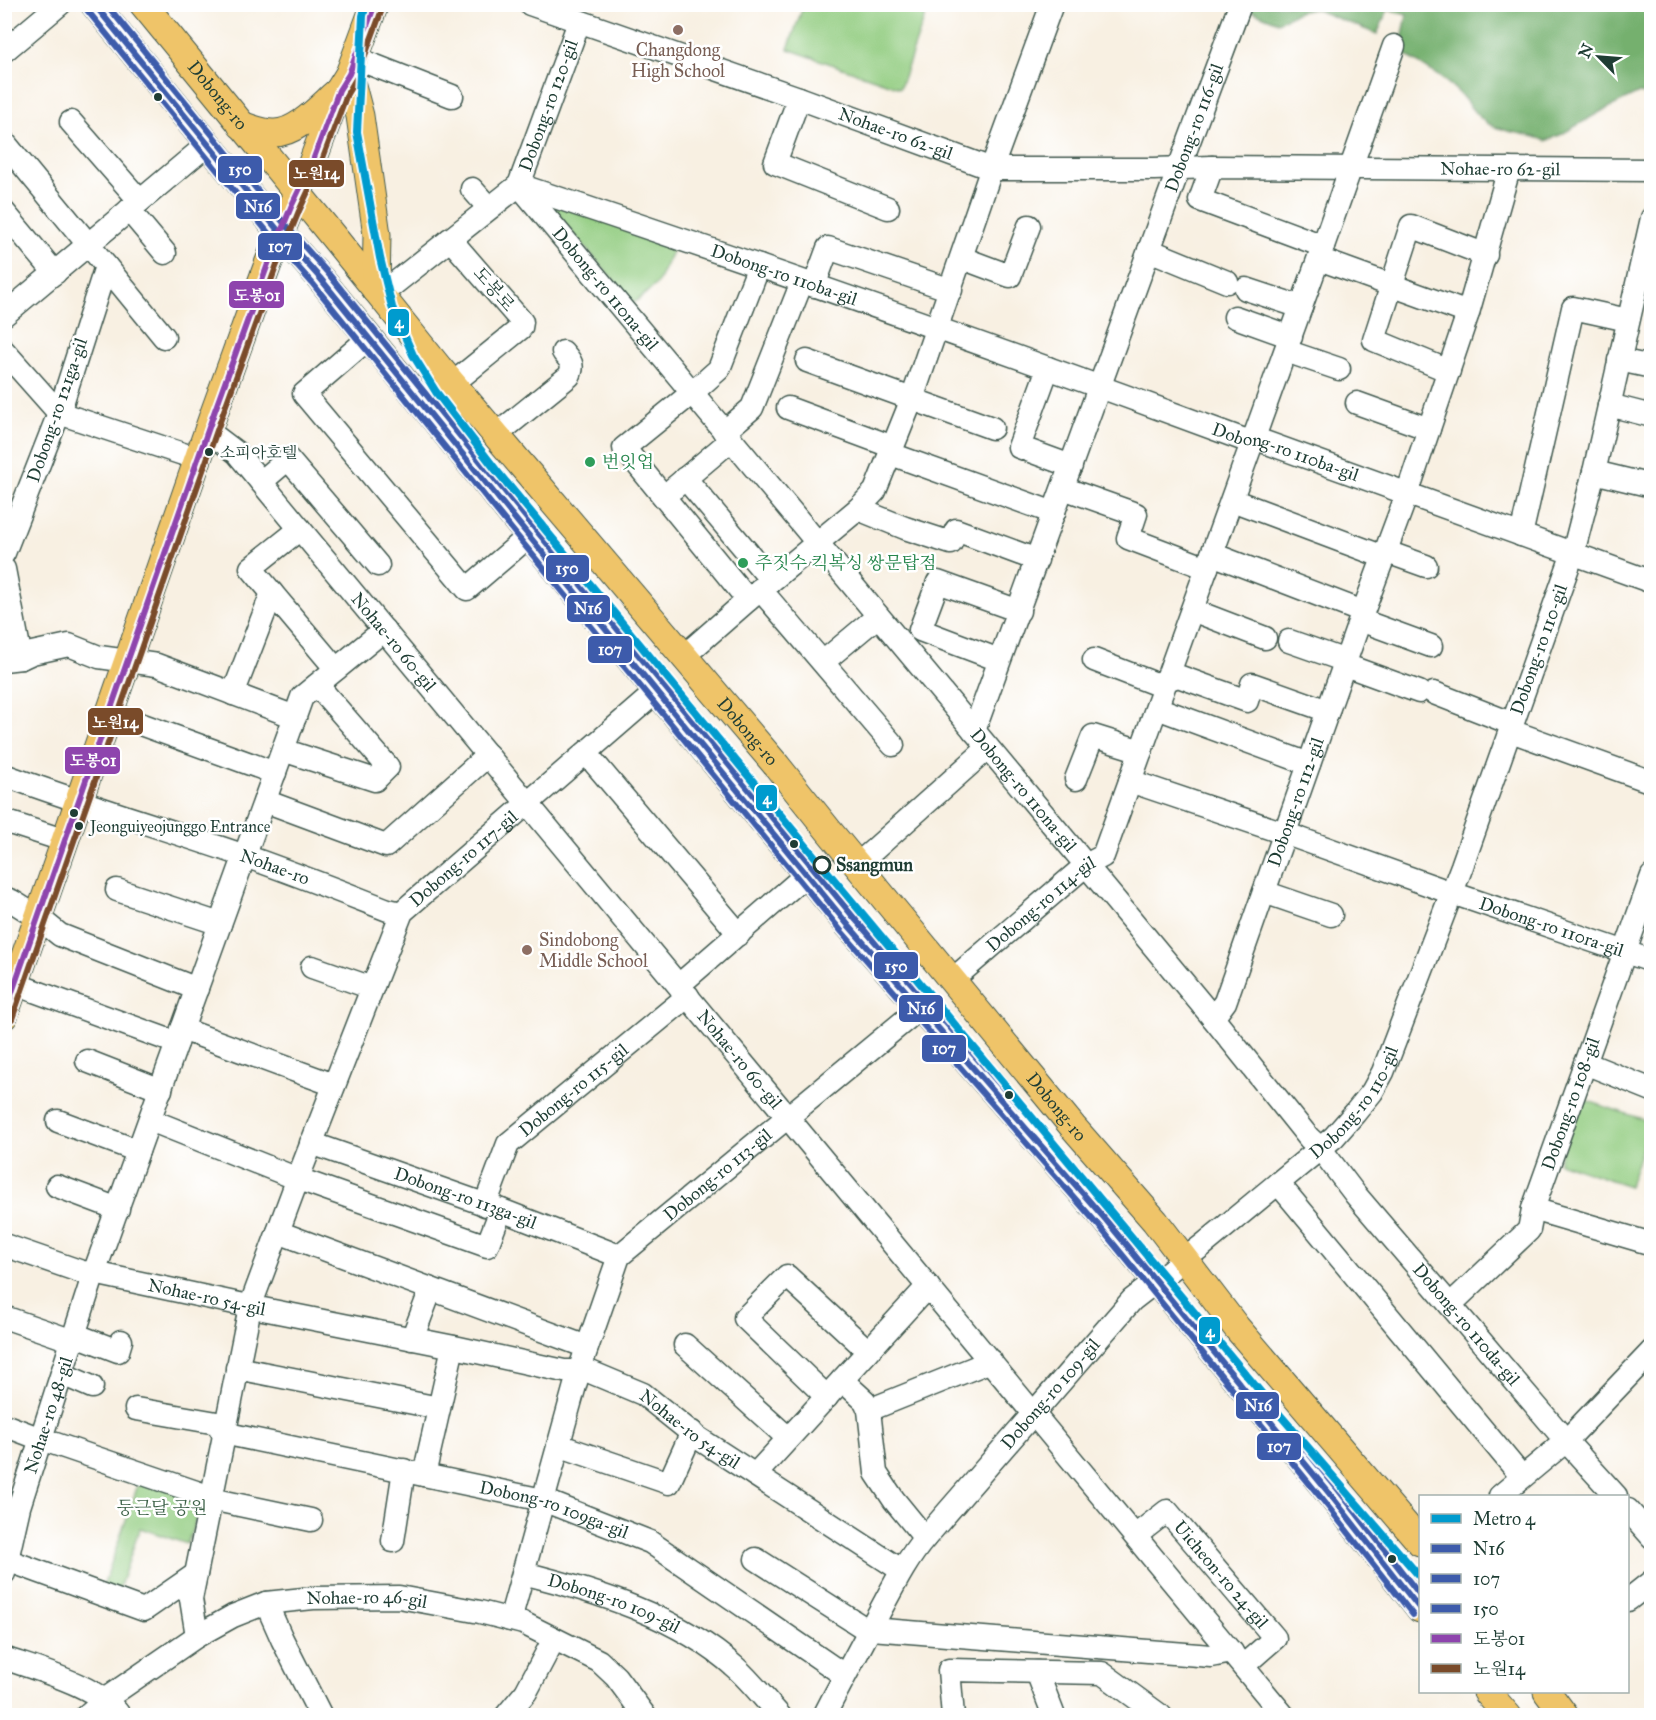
<svg xmlns="http://www.w3.org/2000/svg" width="1656" height="1720" viewBox="0 0 1656 1720" font-family="'IM FELL Great Primer','Noto Serif KR',serif">
  <style>
    .green { fill: #92cc80; stroke: #58845a; stroke-width: 1.5 }
    .forest { fill: #75b06e; stroke: #4a7651; stroke-width: 1.5 }
    .lines { fill: none; stroke-linecap: round; stroke-linejoin: round }
    .minor-casing { stroke: #40584e; stroke-width: 25 }
    .major-casing { stroke: #40584e; stroke-width: 29 }
    .minor { stroke: #fff; stroke-width: 22 }
    .major { stroke: #efc469; stroke-width: 27 }
    .bus-1-casing { stroke: #fff; stroke-width: 10 }
    .bus-2-casing { stroke: #fff; stroke-width: 10 }
    .bus-3-casing { stroke: #fff; stroke-width: 10 }
    .bus-4-casing { stroke: #fff; stroke-width: 10 }
    .bus-5-casing { stroke: #fff; stroke-width: 10 }
    .bus-1 { stroke: #3d5bab; stroke-width: 6 }
    .bus-2 { stroke: #3d5bab; stroke-width: 6 }
    .bus-3 { stroke: #3d5bab; stroke-width: 6 }
    .bus-4 { stroke: #8e44ad; stroke-width: 6 }
    .bus-5 { stroke: #7a4b2a; stroke-width: 6 }
    .metro-1-casing { stroke: #fff; stroke-width: 12 }
    .metro-1 { stroke: #009bce; stroke-width: 8 }
    .education-dot { fill: #8d6e63; stroke: #fff; stroke-width: 2 }
    .bus-dot { fill: #1f3d34; stroke: #fff; stroke-width: 2 }
    .leisure-dot { fill: #2e9e5b; stroke: #fff; stroke-width: 2 }
    .stop-dot { fill: #fff; stroke: #1f3d34; stroke-width: 3 }
    .labels { text-anchor: middle; stroke-width: 5; stroke-linejoin: round; paint-order: stroke }
    .bus-label { font-size: 16px; fill: #1f3d34; stroke: #fff; text-anchor: start }
    .education-label { font-size: 18px; fill: #785e54; stroke: #fff }
    .street-label { font-size: 18px; fill: #1f3d34; stroke: #fff }
    .leisure-label { font-size: 18px; fill: #27864d; stroke: #fff; text-anchor: start }
    .stop-label { font-size: 18px; font-weight: bold; fill: #1f3d34; stroke: #fff; text-anchor: start }
    .park-label { font-size: 18px; fill: #3c6147; stroke: #fff }
    .line-badge { stroke: #fff; stroke-width: 2 }
    .badge-label { font-size: 16px; text-anchor: middle; font-weight: bold; fill: #fff }
  </style>
  <rect width="100%" height="100%" fill="#fff"/>
  <filter id="ink" filterUnits="userSpaceOnUse"><feTurbulence type="fractalNoise" baseFrequency=".0167" numOctaves="2"/><feDisplacementMap in="SourceGraphic" scale="12" xChannelSelector="R" yChannelSelector="G"/><feConvolveMatrix kernelMatrix="1 2 1 2 8 2 1 2 1" color-interpolation-filters="sRGB"/></filter>
  <filter id="wash" filterUnits="userSpaceOnUse"><feTurbulence type="fractalNoise" baseFrequency=".008" numOctaves="4" result="noise"/><feDisplacementMap in="SourceGraphic" scale="24" xChannelSelector="R" yChannelSelector="G"/><feGaussianBlur stdDeviation="1.35" result="paint"/><feColorMatrix in="noise" values="0 0 0 0 0 0 0 0 0 0 0 0 0 0 0 0 0 1.4 0 .05"/><feComposite in="paint" operator="in"/></filter>
  <g filter="url(#wash)">
    <rect width="100%" height="100%" fill="#f8f0e2"/>
    <path class="green" d="M804,4L929,5L900,88L788,49Z
      M543,200L676,243L657,284L634,303Z
      M1582,1099L1651,1122L1629,1186L1558,1162Z
      M142,1473L205,1495L187,1544L140,1528L118,1592L103,1587Z"/>
    <path class="forest" d="M1237,5H1645L1651,11V95L1639,93L1600,112L1560,135L1546,141C1527,132 1509,135 1489,124C1476,117 1470,105 1460,94C1444,78 1423,66 1404,54L1402,39L1407,15L1388,10L1377,34L1314,9L1298,12L1278,22Z"/>
  </g>
  <g filter="url(#ink)">
    <g class="lines">
      <g class="minor-casing">
        <g id="minor">
          <path id="s1" d="M530,4L799,98L992,169H1154L1212,167L1652,170"/>
          <path d="M4,51L60,4"/>
          <path d="M355,58L452,96"/>
          <path d="M799,98L775,163L888,208"/>
          <path d="M71,122L140,201"/>
          <path d="M4,142L106,266L59,413L4,553"/>
          <path d="M1212,167L1200,200L1323,246"/>
          <path id="s2" d="M519,185L1086,865L1213,1018L1309,1138L1320,1148L1355,1194L1450,1305L1566,1441L1616,1496"/>
          <path id="s3" d="M519,185C761,265 1002,350 1242,439L1259,440L1652,582"/>
          <path d="M472,189L489,208"/>
          <path d="M129,210L165,253"/>
          <path d="M4,212L55,273"/>
          <path d="M450,239L522,322L521,328L452,384"/>
          <path d="M1149,250L1227,282"/>
          <path d="M962,258L1010,276L1029,226"/>
          <path d="M1319,259L1468,313"/>
          <path d="M106,266L164,337"/>
          <path d="M814,286L828,248L951,290"/>
          <path d="M1246,289L1301,307"/>
          <path id="s4" d="M380,295L519,185L579,22"/>
          <path d="M4,315L208,144"/>
          <path d="M1235,317L1291,337"/>
          <path d="M369,338L304,394L467,589L529,536"/>
          <path d="M4,351L59,413L198,459"/>
          <path d="M1286,351L1339,369"/>
          <path d="M1619,360L1652,367"/>
          <path d="M807,361L992,428"/>
          <path d="M1048,368L1019,447L1071,466"/>
          <path d="M1449,371L1374,340L1411,226L1486,255"/>
          <path d="M1357,403L1429,429"/>
          <path d="M1609,405L1652,416"/>
          <path d="M788,408L893,447"/>
          <path id="s5" d="M208,431L237,453L1284,1716"/>
          <path d="M724,432L752,408L802,282"/>
          <path d="M496,435L569,376C575,365 570,360 563,352"/>
          <path d="M891,454L1054,513"/>
          <path d="M1594,472L1652,486"/>
          <path d="M685,478L771,580"/>
          <path d="M261,482L288,459L378,565"/>
          <path d="M674,488L731,440"/>
          <path d="M1063,488L1136,514L1128,538L1207,568"/>
          <path d="M1232,500L1384,557"/>
          <path d="M858,509L905,528L951,543L956,530L1037,560"/>
          <path d="M300,529L251,568L336,669"/>
          <path d="M1521,535L1573,308L1628,320"/>
          <path d="M1387,552L1426,566"/>
          <path d="M1212,554L1363,612"/>
          <path d="M4,569L21,658"/>
          <path d="M760,589L893,745"/>
          <path d="M748,600L624,448L692,393L719,369L759,266"/>
          <path d="M1192,610L1265,638"/>
          <path d="M1360,620L1431,646"/>
          <path d="M1289,641L1346,661"/>
          <path d="M684,656L748,600L858,509L875,491L912,399L995,159L1052,4"/>
          <path d="M4,660L21,658L32,653L69,645L99,657L157,665L295,717"/>
          <path d="M999,660L920,630L938,582L1019,611"/>
          <path d="M1094,660L1156,684L1178,676L1247,701L1252,684L1328,711"/>
          <path d="M823,662L878,616"/>
          <path d="M1345,665L1419,692"/>
          <path d="M1434,693L1513,724"/>
          <path d="M233,694L272,593"/>
          <path d="M1157,708L1309,764"/>
          <path d="M110,713L275,773"/>
          <path id="s6" d="M974,731L1179,168L1240,5"/>
          <path d="M1511,731L1652,782"/>
          <path d="M283,750L375,780L388,767L317,685"/>
          <path d="M586,753L739,934"/>
          <path id="s7" d="M4,775C83,804 163,828 242,855C291,872 339,891 388,910L397,912H402"/>
          <path d="M1076,779L1093,736L1141,751"/>
          <path id="s8" d="M1130,781L1284,833L1452,893L1652,961"/>
          <path d="M265,801L386,846L488,755"/>
          <path d="M4,821L66,841"/>
          <path d="M857,865L988,748"/>
          <path d="M117,890L220,924"/>
          <path d="M1264,892L1331,915"/>
          <path d="M4,898L12,901L39,918L60,935L197,989"/>
          <path d="M312,967L372,988"/>
          <path d="M4,980L177,1043"/>
          <path id="s9" d="M952,980L1086,865L1103,856L1323,246L1394,46"/>
          <path d="M679,985L807,874"/>
          <path id="s10" d="M1213,1018L1225,1002L1360,620L1407,494L1468,313L1509,169"/>
          <path d="M182,1029L334,1085"/>
          <path d="M87,1061L161,1090"/>
          <path d="M1585,1063L1652,1090"/>
          <path d="M150,1120L293,1177L487,1246L501,1210"/>
          <path d="M58,1121L138,1151"/>
          <path id="s11" d="M311,1143L501,1210L619,1256"/>
          <path d="M1278,1183L1522,1477"/>
          <path d="M57,1186L118,1209"/>
          <path id="s12" d="M485,1205L508,1144L688,996"/>
          <path d="M1533,1209L1652,1244"/>
          <path d="M278,1232L587,1347"/>
          <path id="s13" d="M4,1245L82,1272L94,1273L258,1308L459,1348L564,1371H588L643,1394L698,1438L901,1570"/>
          <path id="s14" d="M1450,1305L1529,1230L1533,1209L1652,876"/>
          <path d="M4,1317L73,1341L84,1338L118,1351L121,1341"/>
          <path d="M412,1339L431,1289"/>
          <path d="M685,1345L788,1438"/>
          <path d="M237,1368L439,1408"/>
          <path d="M62,1374L92,1387"/>
          <path d="M842,1380L865,1401L869,1410L876,1473L894,1500L925,1538"/>
          <path d="M827,1397L745,1318L787,1276L868,1351"/>
          <path id="s15" d="M136,1409L217,1423L223,1433L543,1500L650,1542L844,1675"/>
          <path d="M869,1410L991,1361"/>
          <path d="M4,1425L41,1439L205,1495L211,1499L311,1520"/>
          <path d="M558,1445L669,1483L692,1432"/>
          <path d="M424,1475L453,1347"/>
          <path d="M755,1475L928,1286"/>
          <path d="M1500,1496L1566,1441L1652,1351"/>
          <path d="M1628,1510L1652,1537"/>
          <path id="s16" d="M1135,1536L1167,1511L1275,1638L1243,1666"/>
          <path d="M393,1541L404,1470"/>
          <path d="M756,1559L861,1626L871,1629L1211,1656L1232,1652"/>
          <path d="M7,1560L144,1610L196,1574"/>
          <path id="s17" d="M4,1573L19,1507L94,1273L302,697L384,630"/>
          <path id="s18" d="M523,1573C596,1591 680,1617 736,1668C752,1682 765,1700 780,1716"/>
          <path d="M1628,1600L1652,1581"/>
          <path d="M266,1603L282,1639L321,1716"/>
          <path id="s19" d="M510,1620L579,1371L619,1256L920,1008"/>
          <path id="s20" d="M197,1636L191,1599L250,1307L298,1178L402,912L656,692"/>
          <path d="M4,1658C38,1670 100,1686 120,1716"/>
          <path d="M1037,1672L1054,1716"/>
          <path id="s21" d="M86,1716L104,1700L197,1636L233,1616L266,1603L313,1598L399,1597L480,1612L523,1623L599,1661L616,1677L645,1716"/>
          <path d="M506,1716L526,1692L554,1639"/>
          <path id="s22" d="M824,1716C839,1686 855,1658 870,1629C888,1598 902,1565 925,1538L1132,1300L1203,1245L1334,1137L1355,1113L1372,1092L1383,1072L1462,866L1573,553L1594,472L1652,218"/>
          <path d="M953,1716L949,1670L1102,1673L1161,1716"/>
        </g>
      </g>
      <g class="major-casing">
        <g id="major">
          <path d="M94,4L281,234L320,278L369,338L529,536L849,926L1106,1220L1329,1493L1420,1609"/>
          <path id="s23" d="M143,4L336,240L439,368L777,766L829,831L1073,1127L1155,1221L1237,1328L1420,1542"/>
          <path d="M349,74L360,116L377,235L376,290"/>
          <path d="M241,125C251,128 262,133 273,133C296,134 320,107 336,93"/>
          <path d="M4,1016L214,413L268,264L291,207L312,163L339,90L349,74L375,4"/>
          <path d="M1487,1692L1508,1716"/>
          <path d="M1547,1692L1565,1716"/>
        </g>
      </g>
      <use href="#minor" class="minor"/>
      <use href="#major" class="major"/>
      <g class="bus-1-casing">
        <path id="bus-1" d="M94,4L281,234L320,278L529,536L849,926L1106,1220L1329,1493L1420,1609"/>
      </g>
      <g class="bus-2-casing">
        <path id="bus-2" d="M87,10L274,240L313,284L522,542L842,932L1099,1226L1322,1499L1413,1615"/>
      </g>
      <g class="bus-3-casing">
        <path id="bus-3" d="M106,4L288,228L327,272L536,530L856,920L1113,1214L1336,1487L1420,1595"/>
      </g>
      <g class="bus-4-casing">
        <path id="bus-4" d="M4,1015L214,413L268,264L291,207L312,163L339,90L349,74L375,4"/>
      </g>
      <g class="bus-5-casing">
        <path id="bus-5" d="M12,1019L222,416L276,267L299,211L320,166L347,94L357,77L383,7"/>
      </g>
      <use href="#bus-1" class="bus-1"/>
      <use href="#bus-2" class="bus-2"/>
      <use href="#bus-3" class="bus-3"/>
      <use href="#bus-4" class="bus-4"/>
      <use href="#bus-5" class="bus-5"/>
      <g class="metro-1-casing">
        <path id="metro-1" d="M366,4L363,16L357,132L380,258L392,307L413,355L436,392L496,470L821,864L1268,1401L1420,1577"/>
      </g>
      <use href="#metro-1" class="metro-1"/>
    </g>
  </g>
  <g class="education-dot">
    <circle cx="678" cy="30" r="6"/>
    <circle cx="527" cy="950" r="6"/>
  </g>
  <g class="bus-dot">
    <circle cx="158" cy="97" r="5"/>
    <circle cx="209" cy="452" r="5"/>
    <circle cx="74" cy="813" r="5"/>
    <circle cx="79" cy="826" r="5"/>
    <circle cx="794" cy="844" r="5"/>
    <circle cx="1009" cy="1095" r="5"/>
    <circle cx="1392" cy="1559" r="5"/>
  </g>
  <g class="leisure-dot">
    <circle cx="590" cy="462" r="6"/>
    <circle cx="743" cy="563" r="6"/>
  </g>
  <circle class="stop-dot" cx="822" cy="865" r="8"/>
  <g class="labels">
    <g class="bus-label">
      <text x="220" y="458">소피아호텔</text>
      <text x="90" y="832">Jeonguiyeojunggo Entrance</text>
    </g>
    <g class="education-label">
      <text x="678" y="56">Changdong<tspan x="678" dy="21">High School</tspan></text>
      <text x="539" y="946" text-anchor="start">Sindobong<tspan x="539" dy="21">Middle School</tspan></text>
    </g>
    <g class="street-label">
      <text dy="6" stroke="none"><textPath href="#s23" startOffset="118">Dobong-ro</textPath></text>
      <text dy="6" stroke="none"><textPath href="#s4" startOffset="262">Dobong-ro 120-gil</textPath></text>
      <text dy="6" stroke="none"><textPath href="#s6" startOffset="642">Dobong-ro 116-gil</textPath></text>
      <text dy="6" stroke="none"><textPath href="#s1" startOffset="388">Nohae-ro 62-gil</textPath></text>
      <text dy="6" stroke="none"><textPath href="#s1" startOffset="999">Nohae-ro 62-gil</textPath></text>
      <text dy="6" stroke="none"><textPath href="#s3" startOffset="280">Dobong-ro 110ba-gil</textPath></text>
      <text transform="translate(494 289) rotate(49)" y="6">도봉로</text>
      <text dy="6" stroke="none"><textPath href="#s2" startOffset="135">Dobong-ro 110na-gil</textPath></text>
      <text transform="translate(57 410) rotate(-71)" y="6">Dobong-ro 121ga-gil</text>
      <text dy="6" stroke="none"><textPath href="#s3" startOffset="812">Dobong-ro 110ba-gil</textPath></text>
      <text dy="6" stroke="none"><textPath href="#s5" startOffset="282">Nohae-ro 60-gil</textPath></text>
      <text dy="6" stroke="none"><textPath href="#s22" startOffset="1312">Dobong-ro 110-gil</textPath></text>
      <text dy="6" stroke="none"><textPath href="#s23" startOffset="946">Dobong-ro</textPath></text>
      <text dy="6" stroke="none"><textPath href="#s2" startOffset="788">Dobong-ro 110na-gil</textPath></text>
      <text dy="6" stroke="none"><textPath href="#s10" startOffset="232">Dobong-ro 112-gil</textPath></text>
      <text dy="6" stroke="none"><textPath href="#s20" startOffset="840">Dobong-ro 117-gil</textPath></text>
      <text dy="6" stroke="none"><textPath href="#s7" startOffset="286">Nohae-ro</textPath></text>
      <text dy="6" stroke="none"><textPath href="#s9" startOffset="117">Dobong-ro 114-gil</textPath></text>
      <text dy="6" stroke="none"><textPath href="#s8" startOffset="446">Dobong-ro 110ra-gil</textPath></text>
      <text dy="6" stroke="none"><textPath href="#s5" startOffset="824">Nohae-ro 60-gil</textPath></text>
      <text dy="6" stroke="none"><textPath href="#s12" startOffset="150">Dobong-ro 115-gil</textPath></text>
      <text dy="6" stroke="none"><textPath href="#s22" startOffset="820">Dobong-ro 110-gil</textPath></text>
      <text dy="6" stroke="none"><textPath href="#s14" startOffset="242">Dobong-ro 108-gil</textPath></text>
      <text dy="6" stroke="none"><textPath href="#s23" startOffset="1432">Dobong-ro</textPath></text>
      <text dy="6" stroke="none"><textPath href="#s19" startOffset="508">Dobong-ro 113-gil</textPath></text>
      <text dy="6" stroke="none"><textPath href="#s11" startOffset="164">Dobong-ro 113ga-gil</textPath></text>
      <text dy="6" stroke="none"><textPath href="#s13" startOffset="210">Nohae-ro 54-gil</textPath></text>
      <text dy="6" stroke="none"><textPath href="#s2" startOffset="1482">Dobong-ro 110da-gil</textPath></text>
      <text dy="6" stroke="none"><textPath href="#s22" startOffset="396">Dobong-ro 109-gil</textPath></text>
      <text dy="6" stroke="none"><textPath href="#s17" startOffset="164">Nohae-ro 48-gil</textPath></text>
      <text dy="6" stroke="none"><textPath href="#s13" startOffset="717">Nohae-ro 54-gil</textPath></text>
      <text dy="6" stroke="none"><textPath href="#s15" startOffset="434">Dobong-ro 109ga-gil</textPath></text>
      <text dy="6" stroke="none"><textPath href="#s16" startOffset="124">Uicheon-ro 24-gil</textPath></text>
      <text dy="6" stroke="none"><textPath href="#s21" startOffset="315">Nohae-ro 46-gil</textPath></text>
      <text dy="6" stroke="none"><textPath href="#s18" startOffset="96">Dobong-ro 109-gil</textPath></text>
    </g>
    <g class="leisure-label">
      <text x="602" y="468">번잇업</text>
      <text x="755" y="569">주짓수 킥복싱 쌍문탑점</text>
    </g>
    <g class="stop-label">
      <text x="836" y="871">Ssangmun</text>
    </g>
    <g class="park-label">
      <text x="162" y="1514">둥근달 공원</text>
    </g>
  </g>
  <g class="line-badge">
    <rect x="217" y="155" width="46" height="29" rx="6" fill="#3d5bab"/>
    <rect x="288" y="159" width="57" height="29" rx="6" fill="#7a4b2a"/>
    <rect x="235" y="192" width="46" height="28" rx="6" fill="#3d5bab"/>
    <rect x="257" y="232" width="46" height="29" rx="6" fill="#3d5bab"/>
    <rect x="228" y="280" width="57" height="29" rx="6" fill="#8e44ad"/>
    <rect x="387" y="308" width="23" height="29" rx="6" fill="#009bce"/>
    <rect x="545" y="554" width="45" height="29" rx="6" fill="#3d5bab"/>
    <rect x="566" y="594" width="45" height="29" rx="6" fill="#3d5bab"/>
    <rect x="587" y="635" width="46" height="29" rx="6" fill="#3d5bab"/>
    <rect x="87" y="707" width="57" height="29" rx="6" fill="#7a4b2a"/>
    <rect x="64" y="746" width="57" height="29" rx="6" fill="#8e44ad"/>
    <rect x="755" y="784" width="23" height="28" rx="6" fill="#009bce"/>
    <rect x="873" y="951" width="46" height="29" rx="6" fill="#3d5bab"/>
    <rect x="898" y="994" width="46" height="29" rx="6" fill="#3d5bab"/>
    <rect x="921" y="1034" width="46" height="29" rx="6" fill="#3d5bab"/>
    <rect x="1198" y="1316" width="23" height="29" rx="6" fill="#009bce"/>
    <rect x="1235" y="1391" width="45" height="29" rx="6" fill="#3d5bab"/>
    <rect x="1256" y="1432" width="46" height="29" rx="6" fill="#3d5bab"/>
  </g>
  <g class="badge-label">
    <text x="240" y="175">150</text>
    <text x="316" y="179">노원14</text>
    <text x="258" y="212">N16</text>
    <text x="280" y="252">107</text>
    <text x="257" y="301">도봉01</text>
    <text x="399" y="328">4</text>
    <text x="567" y="574">150</text>
    <text x="588" y="614">N16</text>
    <text x="610" y="655">107</text>
    <text x="115" y="728">노원14</text>
    <text x="93" y="766">도봉01</text>
    <text x="767" y="804">4</text>
    <text x="896" y="972">150</text>
    <text x="921" y="1014">N16</text>
    <text x="944" y="1054">107</text>
    <text x="1210" y="1337">4</text>
    <text x="1258" y="1411">N16</text>
    <text x="1279" y="1452">107</text>
  </g>
  <rect width="1656" height="1720" fill="none" stroke="#fff" stroke-width="24"/>
  <rect x="1419" y="1495" width="210" height="198" fill="#ffffff" stroke="#a5b1ae" stroke-width="1.5"/>
  <rect x="1431" y="1514" width="30" height="9" fill="#009bce" stroke="#a5b1ae" stroke-width="1.5"/>
  <text x="1473" y="1525" font-size="18" fill="#1f3d34">Metro 4</text>
  <rect x="1431" y="1544" width="30" height="9" fill="#3d5bab" stroke="#a5b1ae" stroke-width="1.5"/>
  <text x="1473" y="1555" font-size="18" fill="#1f3d34">N16</text>
  <rect x="1431" y="1574" width="30" height="9" fill="#3d5bab" stroke="#a5b1ae" stroke-width="1.5"/>
  <text x="1473" y="1585" font-size="18" fill="#1f3d34">107</text>
  <rect x="1431" y="1604" width="30" height="9" fill="#3d5bab" stroke="#a5b1ae" stroke-width="1.5"/>
  <text x="1473" y="1615" font-size="18" fill="#1f3d34">150</text>
  <rect x="1431" y="1634" width="30" height="9" fill="#8e44ad" stroke="#a5b1ae" stroke-width="1.5"/>
  <text x="1473" y="1645" font-size="18" fill="#1f3d34">도봉01</text>
  <rect x="1431" y="1664" width="30" height="9" fill="#7a4b2a" stroke="#a5b1ae" stroke-width="1.5"/>
  <text x="1473" y="1675" font-size="18" fill="#1f3d34">노원14</text>
  <g transform="translate(1599 57) rotate(295)" stroke="#ffffff" stroke-width="4.5" paint-order="stroke">
  <path d="M0-4.5L10 22L0 15L-10 22Z" fill="#1f3d34"/>
  <text y="-9" font-size="16" font-weight="bold" text-anchor="middle" fill="#1f3d34">N</text>
  </g>
</svg>
